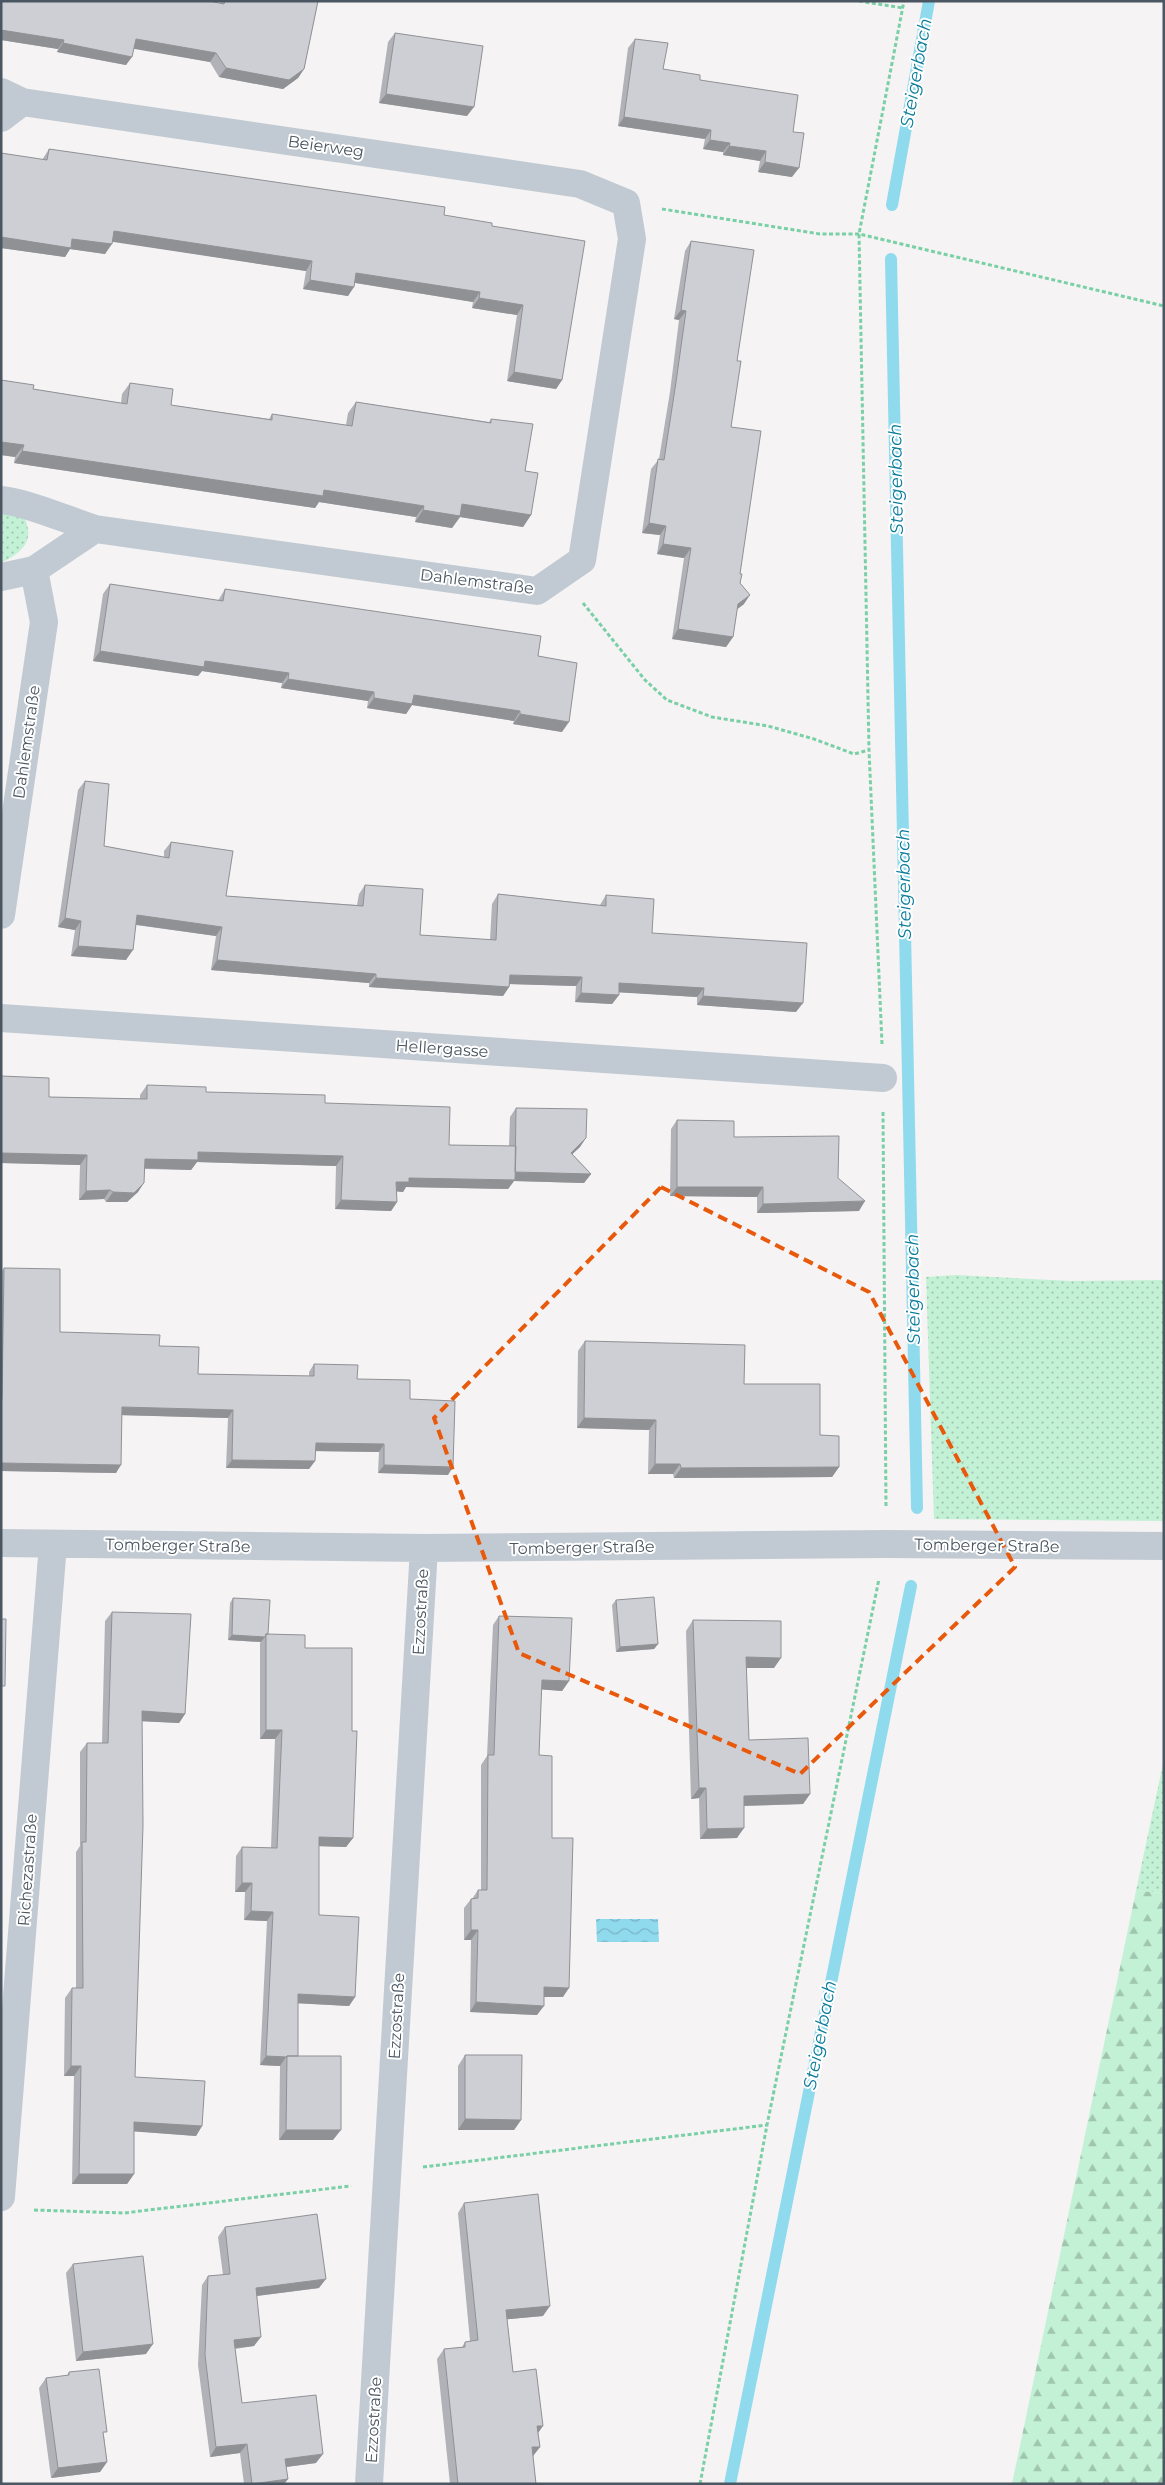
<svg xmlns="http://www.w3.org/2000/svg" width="1165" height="2485" viewBox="0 0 1165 2485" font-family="Montserrat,sans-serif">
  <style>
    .green { fill: url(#green-dots) }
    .forest { fill: url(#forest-firs) }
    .water { fill: url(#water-waves) }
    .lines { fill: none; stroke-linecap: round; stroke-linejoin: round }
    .stream { stroke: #90daee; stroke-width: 12 }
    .path { stroke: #7ad0a6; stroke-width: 3; stroke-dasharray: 4 2.5; stroke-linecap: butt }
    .minor { stroke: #c1cad2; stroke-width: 28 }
    .wall { fill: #b0b2b7 }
    .shaded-wall { fill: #909195 }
    .building { fill: #cdcfd5; stroke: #909195 }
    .marked { fill: none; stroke: #e8590c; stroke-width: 4; stroke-dasharray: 10 6; stroke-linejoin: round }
    .labels { text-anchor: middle; stroke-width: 4; stroke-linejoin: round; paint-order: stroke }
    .street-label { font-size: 16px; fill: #4a5661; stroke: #fff }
    .water-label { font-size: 18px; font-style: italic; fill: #0c7c9b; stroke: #fff }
  </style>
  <defs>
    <pattern id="green-dots" width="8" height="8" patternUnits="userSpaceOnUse" patternTransform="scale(1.25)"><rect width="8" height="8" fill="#c3f1d5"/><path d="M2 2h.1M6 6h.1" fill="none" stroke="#a0c6b0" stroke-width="1.8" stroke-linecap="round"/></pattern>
    <pattern id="forest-firs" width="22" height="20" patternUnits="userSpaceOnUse" patternTransform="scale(1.25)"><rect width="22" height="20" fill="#c3f1d5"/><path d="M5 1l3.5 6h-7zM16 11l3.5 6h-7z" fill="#a0c6b0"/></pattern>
    <pattern id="water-waves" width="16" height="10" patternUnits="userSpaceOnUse" patternTransform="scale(1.25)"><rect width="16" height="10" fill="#90daee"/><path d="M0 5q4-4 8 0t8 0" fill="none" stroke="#78b4c4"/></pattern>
  </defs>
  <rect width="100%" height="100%" fill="#f5f3f3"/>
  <path class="green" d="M1,510L25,519C35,542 21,553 1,563Z
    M956,1275L1071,1281L1164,1280V1521L934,1519L926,1277Z
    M1164,1759V1893L1136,1891Z"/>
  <path class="forest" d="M1136,1891L1164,1893V2484H1012Z"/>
  <path class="water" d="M596,1919H658L659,1942H597Z"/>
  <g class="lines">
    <path class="stream" d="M892,205L929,1
      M891,259L917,1508
      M730,2484L911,1586"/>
    <path class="path" d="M859,1L903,8
      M662,209L820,234H859L1164,306
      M583,603L645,680L667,700L712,717L768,726L814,739L854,754L869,750
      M882,1044L869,750L859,234L904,1
      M883,1112L886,1508
      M423,2167L767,2125
      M34,2210L124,2213L351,2186
      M700,2484L767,2125L879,1579"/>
    <path class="minor" d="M1,92L22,102L580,184L626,203L632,239L582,560L537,591L95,529C64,519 32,504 1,500
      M1,118L22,102
      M1,577L34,570L95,529
      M1,915L44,622L34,570
      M1,1018L883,1078
      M1,1543L424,1548L886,1544L1164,1546
      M1,2197L53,1544
      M369,2484L424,1548"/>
  </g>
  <path class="wall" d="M1,1L220,3V1H318L304,69L298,78L283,89L219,77L210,62L134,48L126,65L57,52L58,49L1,40Z
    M395,33L467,116L379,103L388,42Z
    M635,39L663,69L700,80L793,132L792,177L758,172L760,161L723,155V152L703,149L705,139L618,126L628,48Z
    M49,149L444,215L492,226L562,380L556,389L507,381L517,315L472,308L473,302L355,283L348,296L303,289L306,271L112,241L105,254L70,249L65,257L1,248V153L42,160Z
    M691,241L737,361L731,427L740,583L744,604L737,609L733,637L726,647L672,639L684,558L657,554L660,535L642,533L651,469L659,459L670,392L679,320L674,319L685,251Z
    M1,380L33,389L121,403L122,394L130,383L171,405L269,419L272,414L346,425L348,413L356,402L489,422L491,419L525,471L531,515L523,527L460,517L452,528L415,522L416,517L319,502L315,508L14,463L15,457L1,455Z
    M110,584L218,601L219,599L225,589L538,656L562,732L513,724L514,721L412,705L406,714L367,708L368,701L281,688L282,683L202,671L198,676L93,661L103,594Z
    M85,781L104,846L164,857V851L171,842L226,896L357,905L359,894L365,885L420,935L490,940L492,904L498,894L600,905L606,895L652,933L796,1012L697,1005V997L619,992V995L612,1004L575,1002L576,986L510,984L509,987L503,996L369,987V983L211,970L216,936L136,925L126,960L71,956L75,930L58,927L78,790Z
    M1,1076L49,1097L140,1099V1095L147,1085L206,1092L325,1103L449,1145L509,1146L510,1117L516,1108L580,1147L572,1154L591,1174L584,1183L514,1181L508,1189L406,1187L403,1192L397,1191V1202L391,1211L335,1209L336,1166L197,1162L191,1170L145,1169L138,1192L127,1202H106L104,1199L79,1200L80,1165L1,1163Z
    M677,1120L734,1137L859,1211L757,1213V1197L670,1196L671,1129Z
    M4,1268L60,1332L159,1346L198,1374L309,1376V1372L314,1364L410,1399L448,1475L378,1473L379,1452L315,1451V1461L309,1469L226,1468L228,1418L122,1415L116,1473L1,1471V1272Z
    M585,1341L744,1384L820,1435L839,1467L832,1477L674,1478L673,1474H648L649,1430L577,1428L578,1351Z
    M233,1598L268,1634L305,1648L352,1731L353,1838L346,1847L319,1846V1915L355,1997L349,2006L298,2003V2056L333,2140H279L280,2066L260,2065L267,1921L244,1920L245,1892H235L236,1856L242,1847L271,1848L275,1739H260V1643L261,1642L228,1640L230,1603Z
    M616,1600L658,1644L654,1649L616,1652L612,1605Z
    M112,1612L185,1714L179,1723L142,1721L135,2077L202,2126L196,2136L134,2131V2174L127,2184H72L74,2076H64L65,1998L72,1988H76V1852L80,1846V1752L87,1743H102L105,1621Z
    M499,1616L569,1681L562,1691L541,1689L539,1755L552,1838L563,1997H544L537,2015L470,2012L471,1940H464V1908L471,1899H472L478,1890H481V1765L487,1756L493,1625Z
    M693,1620L774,1668H746L749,1740L810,1794L803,1804L744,1806L737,1838L700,1839L699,1798L691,1799L686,1631Z
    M465,2055L521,2120L514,2130H458V2066Z
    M464,2203L543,2316L507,2319L513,2372L538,2433L540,2447L533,2456L536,2484H450L437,2359L444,2349L462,2347L465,2342L470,2341L458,2213Z
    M225,2227L319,2288L257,2296L254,2346L235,2349L242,2403L316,2463L286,2467L288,2479L284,2484H244L240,2453L210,2457L198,2365L202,2285L208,2276L223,2275L218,2237Z
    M73,2264L146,2354L76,2361L66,2273Z
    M69,2372L104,2436L107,2462L100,2472L51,2478L39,2388L46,2378L67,2376Z"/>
  <path class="shaded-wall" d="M1,30L64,40L58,49L1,40Z
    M136,39L216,53L210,62L129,48Z
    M63,43L132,57L126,65L57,52Z
    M226,68L304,69L298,78L283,89L219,77Z
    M386,94L474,107L467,116L379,103Z
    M624,117L711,130L705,139L618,126Z
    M710,140L730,143L723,152L703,149Z
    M729,146L766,151L760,161L723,155Z
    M765,162L799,168L792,177L758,172Z
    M114,231L312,261L306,271L107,241Z
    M1,237L72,239L112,244L105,254L70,249L65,257L1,248Z
    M356,273L480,292L473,302L350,282Z
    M310,280L354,287L348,296L303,289Z
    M479,298L523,305L517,315L472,308Z
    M681,310L686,311L679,320L674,319Z
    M514,372L562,380L556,389L507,381Z
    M1,442L24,445L15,457L1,455Z
    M22,451L324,490L424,506L416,517L319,502L315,508L14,463Z
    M462,504L531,515L523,527L460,517L452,528L415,522L423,510Z
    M649,523L666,526L660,535L642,533Z
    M663,544L691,548L684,558L657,554Z
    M750,595L744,604L731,614L738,604Z
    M678,629L733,637L726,647L672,639Z
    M100,651L205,661L289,673L282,683L202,671L198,676L93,661Z
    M288,679L374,692L368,701L281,688Z
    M414,695L520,711L514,721L412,705L406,714L367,708L374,698Z
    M520,714L569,722L562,732L513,724Z
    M137,915L222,927L216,936L131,924Z
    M65,918L81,921L75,930L58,927Z
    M78,946L133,950L126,960L71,956Z
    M217,960L376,974L369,983L211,970Z
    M510,975L582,977L576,986L504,984Z
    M376,978L509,987L503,996L369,987Z
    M619,983L704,988L697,997L613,992Z
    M581,993L619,995L612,1004L575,1002Z
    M703,996L803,1003L796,1012L697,1005Z
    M586,1138L580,1147L564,1162L571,1153Z
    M198,1152L343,1156L336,1166L197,1162L191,1170L139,1168L145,1159Z
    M1,1153L87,1155L80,1165L1,1163Z
    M515,1172L591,1174L584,1183L514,1181L508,1189L406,1187L403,1192L390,1191L396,1182L409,1178Z
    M144,1183L138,1192L127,1202H106L113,1192Z
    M677,1187H763L757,1197L670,1196Z
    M110,1190L104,1199L79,1200L86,1191Z
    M341,1200L397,1202L391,1211L335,1209Z
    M865,1201L859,1211L757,1213L763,1204Z
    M122,1407L233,1410L228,1418L116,1415Z
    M584,1418L656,1420L649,1430L577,1428Z
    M316,1443L384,1444L379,1452L310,1451Z
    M232,1460L315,1461L309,1469L226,1468Z
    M1,1463L121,1465L116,1473L1,1471Z
    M655,1464H680L673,1474H648Z
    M384,1465L453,1467L448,1475L378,1473Z
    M839,1467L832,1477L674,1478L681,1468Z
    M232,1635L265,1637L261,1642L228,1640Z
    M658,1644L654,1649L616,1652L620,1647Z
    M746,1657L781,1658L774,1668H739Z
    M542,1680L569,1681L562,1691L535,1689Z
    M142,1711L185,1714L179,1723L136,1721Z
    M266,1730H282L275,1739H260Z
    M699,1788H706L699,1798L691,1799Z
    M810,1794L803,1804L736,1806L744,1796Z
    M744,1828L737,1838L700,1839L707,1829Z
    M319,1837L353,1838L346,1847L313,1846Z
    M242,1883H252L245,1892H235Z
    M251,1911L273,1912L267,1921L244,1920Z
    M471,1930H478L471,1940H464Z
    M544,1987L569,1988L563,1997H538Z
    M298,1994L355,1997L349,2006L292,2003Z
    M476,2002L544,2006L537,2015L470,2012Z
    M266,2056L286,2057L280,2066L260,2065Z
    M71,2066H81L74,2076H64Z
    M465,2119L521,2120L514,2130H458Z
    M134,2122L202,2126L196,2136L128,2131Z
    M286,2130H341L333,2140H279Z
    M79,2174H134L127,2184H72Z
    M326,2279L319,2288L249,2297L256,2288Z
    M550,2306L543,2316L499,2320L506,2310Z
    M261,2337L254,2346L228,2349L234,2340Z
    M153,2344L146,2354L76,2361L83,2352Z
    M537,2426H543L536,2436Z
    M247,2444L240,2453L210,2457L216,2447Z
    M532,2447H540L533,2456Z
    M323,2454L316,2463L278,2468L285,2459Z
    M107,2462L100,2472L51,2478L58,2468Z
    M288,2479L284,2484H252Z"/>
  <path class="building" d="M1,1H209L224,4L225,1H318L304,69L289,80L226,68L216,53L136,39L132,57L63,43L64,40L1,30Z
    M395,33L483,46L474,107L386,94Z
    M635,39L668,43L663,69L700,75V80L798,95L793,132L804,133L799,168L765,162L766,151L729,146L730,143L710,140L711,130L624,117Z
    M49,149L77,153L445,207L444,215L492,223V226L585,241L562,380L514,372L523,305L479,298L480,292L356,273L354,287L310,280L312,261L114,231L112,244L72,239L71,248L1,237V153L47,160Z
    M691,241L754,250L737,361H741L731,427L761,431L740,574H742L740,583L750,595L738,604L733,637L678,629L691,548L663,544L666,526L649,523L658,459L664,460L676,382L686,311L681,310Z
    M1,380L34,385L33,389L127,404L130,383L173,389L171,405L272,420V414L352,426L356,402L491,423V419L533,424L525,471L538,473L531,515L462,504L460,516L423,510L424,506L324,490L323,496L22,451L24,445L1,442Z
    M110,584L223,601L225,589L541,636L538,656L577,663L569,722L520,714V711L414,695L412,704L374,698V692L288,679L289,673L205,661L204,667L100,651Z
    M85,781L109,784L104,846L169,858L171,842L233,851L226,896L363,906L365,885L423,889L420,935L496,940L498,894L606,906V895L654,899L652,933L807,943L803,1003L703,996L704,988L619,983V995L581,993L582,977L510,975L509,987L376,978V974L217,960L222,927L137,915L133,950L78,946L81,921L65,918Z
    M1,1076L49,1078V1097L147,1099V1085L206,1087V1092L325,1095V1103L450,1107L449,1145L516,1146L515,1180L409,1178V1182H396L397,1202L341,1200L343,1156L198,1152V1160L145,1159L144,1183L134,1193L113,1192L110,1190L86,1191L87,1155L1,1153Z
    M516,1108L587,1109L586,1138L571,1153L591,1174L515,1172Z
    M677,1120L734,1121V1137L839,1136L838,1178L865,1201L763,1204V1187H677Z
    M4,1268L60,1269V1332L160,1335L159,1346L199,1347L198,1374L314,1376V1364L358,1365L357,1379L410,1380V1399L455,1401L453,1467L384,1465V1444L316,1443L315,1461L232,1460L233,1410L122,1407L121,1465L1,1463V1399H2Z
    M585,1341L745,1345L744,1384H820V1435L839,1436V1467L681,1468L680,1464H655L656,1420L584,1418Z
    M654,1597L658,1644L620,1647L616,1600Z
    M233,1598L270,1600L268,1634H266L265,1637L232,1635Z
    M112,1612L191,1614L185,1714L142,1711L143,1825L135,2077L205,2081L202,2126L134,2122V2174H79L81,2066H71L72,1988H83L82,1842H86L87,1743H108Z
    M499,1616L572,1618L569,1681L542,1680L539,1755L552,1756V1838H573L569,1988L544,1987V2006L476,2002L478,1930H471V1899L478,1898V1890H487L488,1755H494Z
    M1,1619H6L5,1686H1Z
    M693,1620L781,1621V1658L746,1657L749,1740L808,1738L810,1794L744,1796V1828L707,1829L706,1788H699Z
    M266,1634L305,1635V1648H352V1731H357L353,1838L319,1837V1915L359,1917L355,1997L298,1994V2056H287V2057L266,2056L273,1912L251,1911L252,1883H242V1847L277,1848L282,1730H266Z
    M465,2055H522L521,2120L465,2119Z
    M287,2056H341V2130H286Z
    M538,2194L550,2306L506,2310L513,2372L536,2369L543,2426H537L540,2447H532L536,2484H458L444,2349L465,2347V2342L478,2340L464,2203Z
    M317,2214L326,2279L256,2288L261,2337L234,2340L242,2403L316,2395L323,2454L285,2459L288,2479L252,2484L247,2444L216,2447L205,2355L208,2276L230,2274L225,2227Z
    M143,2256L153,2344L83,2352L73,2264Z
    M99,2369L107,2432H103L107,2462L58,2468L46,2378L69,2375V2372Z"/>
  <path class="marked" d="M661,1187L869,1292L1015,1567L800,1774L519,1653L434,1418Z"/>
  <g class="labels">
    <g class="street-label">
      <text transform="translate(326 146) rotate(8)" y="6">Beierweg</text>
      <text transform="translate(477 581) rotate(7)" y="6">Dahlemstraße</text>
      <text transform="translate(26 742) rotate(-82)" y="6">Dahlemstraße</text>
      <text transform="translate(442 1048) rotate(4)" y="6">Hellergasse</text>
      <text transform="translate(178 1545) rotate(1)" y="6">Tomberger Straße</text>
      <text transform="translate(987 1545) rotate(1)" y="6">Tomberger Straße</text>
      <text transform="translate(582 1547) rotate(-1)" y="6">Tomberger Straße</text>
      <text transform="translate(420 1612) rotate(-87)" y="6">Ezzostraße</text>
      <text transform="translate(27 1870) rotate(-86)" y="6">Richezastraße</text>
      <text transform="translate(396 2016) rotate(-87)" y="6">Ezzostraße</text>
      <text transform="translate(373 2420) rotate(-87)" y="6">Ezzostraße</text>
    </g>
    <g class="water-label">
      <text transform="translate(916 73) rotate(-80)" y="6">Steigerbach</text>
      <text transform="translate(896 479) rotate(-91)" y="6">Steigerbach</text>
      <text transform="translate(904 884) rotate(-91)" y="6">Steigerbach</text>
      <text transform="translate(913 1289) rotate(-91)" y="6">Steigerbach</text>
      <text transform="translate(820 2035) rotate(-79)" y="6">Steigerbach</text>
    </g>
  </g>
  <rect width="1165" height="2485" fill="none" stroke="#4a5661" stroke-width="5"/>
</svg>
